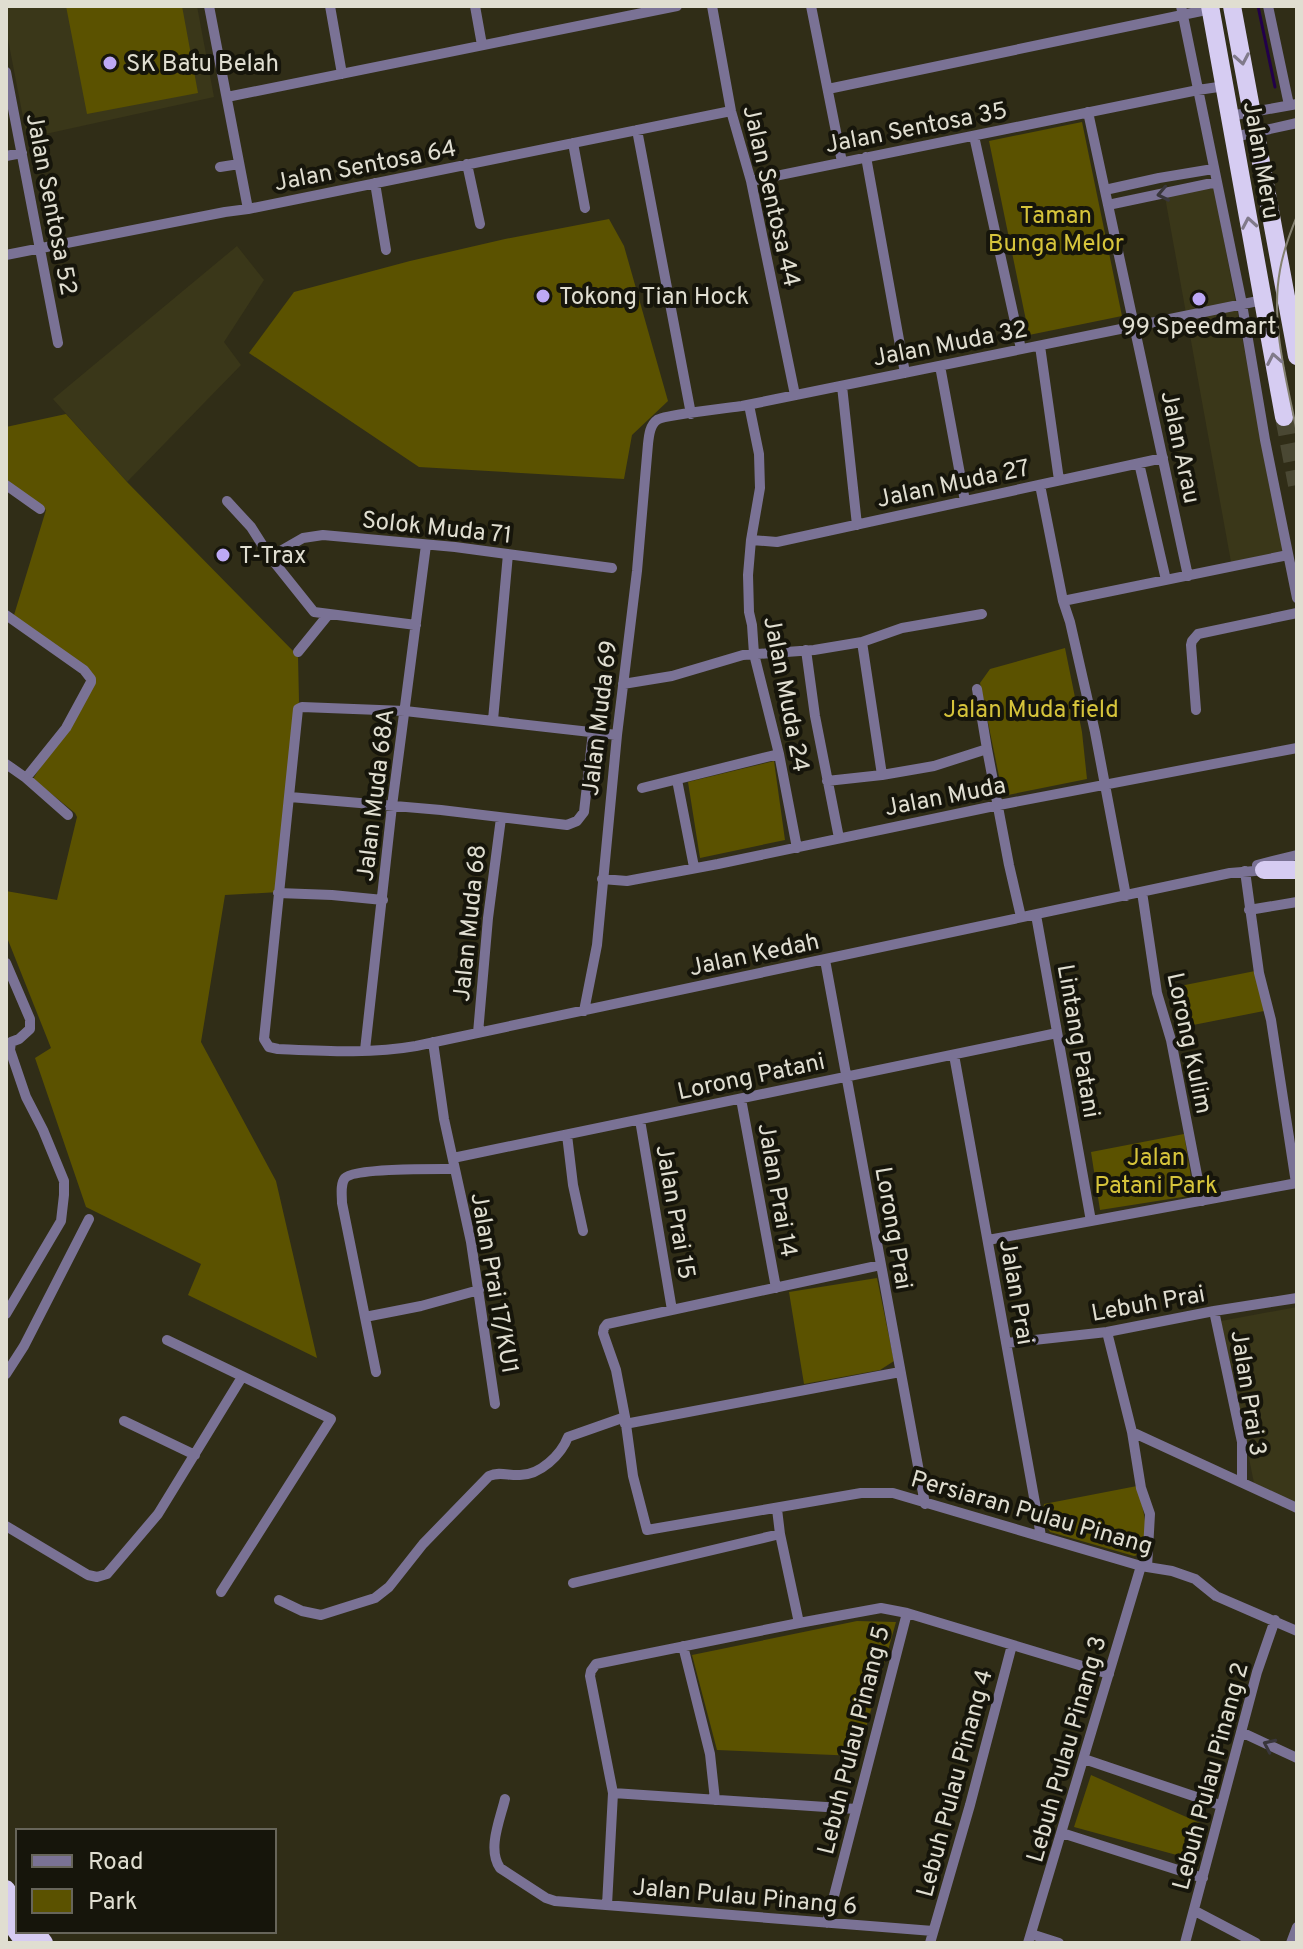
<svg xmlns="http://www.w3.org/2000/svg" width="1303" height="1949" viewBox="0 0 1303 1949" font-family="Overpass,sans-serif">
  <style>
    .built { fill: #3a3719 }
    .green { fill: #5b5200 }
    .lines { fill: none; stroke-linecap: round; stroke-linejoin: round }
    .stream { stroke: #22004a; stroke-width: 3 }
    .trunk-tunnel { stroke: #4a4833; stroke-width: 18; stroke-dasharray: 18 9; stroke-linecap: butt }
    .minor { stroke: #7a7295; stroke-width: 10 }
    .trunk { stroke: #d6ccf2; stroke-width: 18 }
    .tram { stroke: #848170; stroke-width: 2 }
    .oneway { stroke: #807a8a }
    .oneway2 { stroke: #39363b }
    .poi-dot { fill: #bda9f5; stroke: #16150b; stroke-width: 3 }
    .labels { text-anchor: middle; stroke-width: 8; stroke-linejoin: round; paint-order: stroke }
    .poi-label { font-size: 24px; fill: #e0ded1; stroke: #16150b; text-anchor: start }
    .street-label { font-size: 24px; fill: #e0ded1; stroke: #16150b }
    .park-label { font-size: 24px; fill: #d6c43b; stroke: #16150b }
  </style>
  <rect width="100%" height="100%" fill="#302d17"/>
  <path class="built" d="M6,6H197L214,97L27,138L6,29Z
    M1214,187L1262,444L1284,551L1231,562L1165,197Z
    M237,246L264,280L224,342L241,365L127,482L53,399Z
    M1297,1307V1503L1254,1483L1221,1321Z"/>
  <path class="green" d="M66,6H182L198,93L87,114Z
    M1082,122L1122,316L1029,335L989,141Z
    M609,219L624,246L668,401L632,435L624,479L419,467L249,353L294,292L410,261L505,239Z
    M66,414L127,482L298,656L299,701L279,892L225,895L201,1042L276,1181L317,1358L188,1295L201,1264L86,1207L35,1058L51,1048L6,935V891L57,900L77,817L75,813L33,779L93,680L14,615L46,510L6,482V427Z
    M1065,648L1082,732L1087,779L1003,796L980,683L990,669Z
    M774,761L785,840L700,858L688,782Z
    M1260,970L1269,1010L1178,1028L1170,988Z
    M1184,1134L1192,1183L1189,1196L1100,1210L1091,1152Z
    M877,1278L894,1361L880,1370L804,1384L789,1292Z
    M1137,1486C1141,1499 1153,1543 1141,1553C1139,1555 1137,1555 1134,1556L1050,1532C1044,1522 1042,1515 1044,1504Z
    M857,1621L896,1622L858,1756L717,1750L692,1655Z
    M1091,1775L1200,1823L1195,1860L1074,1827Z"/>
  <g class="lines">
    <path class="stream" d="M1258,6L1275,87"/>
    <path class="trunk-tunnel" d="M1284,417L1297,485"/>
    <path class="minor" d="M209,6L248,209
      M330,6L342,74
      M475,6L482,45
      M712,6L731,111L751,181L795,395
      M811,6L842,162
      M1181,6L1242,304L1265,440L1297,598
      M1268,6L1289,105
      M6,72L58,343
      M828,89L1211,9
      M227,97L677,6
      M1088,112L1188,576
      M1230,116L1297,104
      M637,130L691,414
      M974,136L1021,349
      M1234,137L1297,123
      M573,143L585,208
      M6,156L22,153
      M866,157L905,373
      M467,164L480,224
      M220,167L239,164
      M751,181L1198,90L1225,86
      M375,183L386,250
      M1105,190L1159,178L1213,169
      M1108,205L1217,182
      M6,255L225,212L248,209L731,111
      M1040,346L1059,480
      M940,366L965,501
      M842,386L857,525
      M749,405L759,454L760,488L751,540L748,575L749,612L752,625L754,654L779,754L797,848
      M1139,463L1166,580
      M6,485L40,509
      M1040,485L1063,601L1070,622L1095,732L1126,896
      M227,501L251,527L270,557L314,612L416,625
      M751,540L777,542L1163,458
      M270,557L303,538L323,535L455,547L612,568
      M1063,601L1288,555
      M6,615L84,670L91,679V682L66,728L26,778
      M806,650L815,716L839,838
      M298,652L328,615
      M623,684L672,676L743,655L814,650L862,642
      M977,689L987,749
      M1196,710L1191,645L1192,641L1198,634L1297,613
      M493,720L508,554
      M617,735L405,711L302,707L298,709L264,1039L269,1047L278,1049C324,1051 371,1054 416,1046L1230,873L1267,870
      M6,764L26,778L68,815
      M882,775L862,642L902,628L982,614
      M677,780L694,867
      M827,781L882,775L934,766L987,749L1009,865L1021,917
      M642,788L779,754
      M290,797L441,810L567,825L577,821L584,812L593,732
      M1257,865L1297,855
      M1245,871L1259,973L1271,1020L1296,1183
      M602,879L627,881L718,864L999,805L1297,748
      M1142,892L1157,993L1171,1040L1202,1201
      M278,893L332,895L383,900
      M1249,910L1297,902
      M1036,915L1091,1221
      M825,960L925,1504
      M6,963L30,1019V1029L19,1039L11,1042L10,1050L26,1097L43,1130L64,1181V1195L61,1221L6,1314
      M584,1011L597,945L617,735L637,571L648,444C649,435 650,425 657,420C663,415 729,408 742,406L1263,300
      M478,1033L488,918L501,818
      M433,1042L444,1119L471,1242L495,1404
      M365,1050L392,806L426,545
      M954,1055L1041,1536
      M741,1099L776,1288
      M640,1120L672,1310
      M567,1135L573,1185L583,1231
      M453,1158L1057,1033
      M988,1240L1297,1183
      M881,1265L607,1324L604,1328L603,1333L616,1370L625,1417L633,1476L647,1530L861,1493H893L1141,1566L1172,1571L1195,1579L1216,1596L1297,1631
      M1214,1311L1242,1442V1482
      M365,1317L421,1306L479,1290
      M1107,1332L1132,1432L1141,1488L1150,1514L1147,1567
      M167,1340L331,1419L221,1592
      M1006,1343L1107,1332L1214,1311L1297,1298
      M376,1372L342,1203C342,1196 340,1184 345,1178C354,1168 438,1169 455,1169
      M6,1374L24,1346L89,1219
      M124,1421L195,1455
      M625,1424L900,1372
      M1132,1432L1297,1508
      M777,1509L780,1534L799,1623
      M6,1526L88,1575L97,1577L107,1574L158,1514L242,1377
      M573,1583L780,1534
      M279,1600L302,1611L321,1615L375,1598L389,1587L423,1544L489,1476C500,1471 509,1476 520,1475C540,1475 561,1455 568,1437L625,1417
      M683,1646L710,1754L715,1800
      M1241,1732L1297,1758
      M1084,1759L1220,1805
      M613,1793L856,1809
      M505,1799C500,1820 487,1849 500,1868L546,1898L555,1901L933,1931
      M1062,1833L1203,1878
      M607,1905L613,1793L590,1676L591,1671L596,1664L799,1623L881,1608L907,1613L1109,1674
      M1195,1911L1256,1943
      M827,1923L907,1613
      M1031,1934L1059,1943
      M930,1943L970,1805L1012,1645
      M1028,1943L1141,1566
      M1185,1943L1257,1672L1275,1620
      M1291,1943L1297,1927"/>
    <path class="trunk" d="M1210,6L1284,417
      M1232,6L1297,356
      M1264,870H1297
      M6,1889L18,1907
      M6,1917L25,1943
      M35,1931L44,1943"/>
    <path class="tram" d="M1297,216C1290,233 1283,252 1280,270C1270,324 1287,380 1297,433"/>
  </g>
  <defs><path id="oneway-chevron" d="M-2-3.5L2.5 0L-2 3.5" fill="none" stroke-width="1.6" stroke-linecap="round" stroke-linejoin="round" transform="scale(2)"/></defs>
  <g class="oneway">
    <use href="#oneway-chevron" transform="translate(1242 59) rotate(80)"/>
    <use href="#oneway-chevron" transform="translate(1249 223) rotate(-100)"/>
    <use href="#oneway-chevron" transform="translate(1274 359) rotate(-101)"/>
  </g>
  <g class="oneway2">
    <use href="#oneway-chevron" transform="translate(1163 194) rotate(168)"/>
    <use href="#oneway-chevron" transform="translate(1269 1745) rotate(-155)"/>
  </g>
  <g class="poi-dot">
    <circle cx="110" cy="63" r="8"/>
    <circle cx="543" cy="296" r="8"/>
    <circle cx="1199" cy="299" r="8"/>
    <circle cx="223" cy="555" r="8"/>
  </g>
  <g class="labels">
    <g class="poi-label">
      <text x="126" y="71">SK Batu Belah</text>
      <text x="559" y="304">Tokong Tian Hock</text>
      <text x="1199" y="334" text-anchor="middle">99 Speedmart</text>
      <text x="239" y="563">T-Trax</text>
    </g>
    <g class="street-label">
      <text transform="translate(916 127) rotate(-11)" y="8">Jalan Sentosa 35</text>
      <text transform="translate(1262 160) rotate(80)" y="8">Jalan Meru</text>
      <text transform="translate(365 165) rotate(-11)" y="8">Jalan Sentosa 64</text>
      <text transform="translate(772 196) rotate(77)" y="8">Jalan Sentosa 44</text>
      <text transform="translate(52 204) rotate(79)" y="8">Jalan Sentosa 52</text>
      <text transform="translate(950 343) rotate(-11)" y="8">Jalan Muda 32</text>
      <text transform="translate(1181 447) rotate(78)" y="8">Jalan Arau</text>
      <text transform="translate(953 483) rotate(-12)" y="8">Jalan Muda 27</text>
      <text transform="translate(437 527) rotate(6)" y="8">Solok Muda 71</text>
      <text transform="translate(787 694) rotate(79)" y="8">Jalan Muda 24</text>
      <text transform="translate(599 718) rotate(-83)" y="8">Jalan Muda 69</text>
      <text transform="translate(375 795) rotate(-83)" y="8">Jalan Muda 68A</text>
      <text transform="translate(945 796) rotate(-11)" y="8">Jalan Muda</text>
      <text transform="translate(469 923) rotate(-84)" y="8">Jalan Muda 68</text>
      <text transform="translate(754 954) rotate(-12)" y="8">Jalan Kedah</text>
      <text transform="translate(1079 1041) rotate(80)" y="8">Lintang Patani</text>
      <text transform="translate(1190 1043) rotate(78)" y="8">Lorong Kulim</text>
      <text transform="translate(751 1076) rotate(-12)" y="8">Lorong Patani</text>
      <text transform="translate(778 1190) rotate(80)" y="8">Jalan Prai 14</text>
      <text transform="translate(676 1212) rotate(80)" y="8">Jalan Prai 15</text>
      <text transform="translate(894 1228) rotate(80)" y="8">Lorong Prai</text>
      <text transform="translate(495 1283) rotate(80)" y="8">Jalan Prai 17/KU1</text>
      <text transform="translate(1017 1292) rotate(80)" y="8">Jalan Prai</text>
      <text transform="translate(1148 1303) rotate(-10)" y="8">Lebuh Prai</text>
      <text transform="translate(1249 1393) rotate(81)" y="8">Jalan Prai 3</text>
      <text transform="translate(1032 1512) rotate(16)" y="8">Persiaran Pulau Pinang</text>
      <text transform="translate(853 1740) rotate(-76)" y="8">Lebuh Pulau Pinang 5</text>
      <text transform="translate(1066 1749) rotate(-74)" y="8">Lebuh Pulau Pinang 3</text>
      <text transform="translate(1210 1776) rotate(-75)" y="8">Lebuh Pulau Pinang 2</text>
      <text transform="translate(954 1783) rotate(-75)" y="8">Lebuh Pulau Pinang 4</text>
      <text transform="translate(745 1896) rotate(5)" y="8">Jalan Pulau Pinang 6</text>
    </g>
    <g class="park-label">
      <text x="1056" y="223">Taman<tspan x="1056" dy="28">Bunga Melor</tspan></text>
      <text x="1031" y="717">Jalan Muda field</text>
      <text x="1156" y="1165">Jalan<tspan x="1156" dy="28">Patani Park</tspan></text>
    </g>
  </g>
  <rect width="1303" height="1949" fill="none" stroke="#e0ded1" stroke-width="16"/>
  <rect x="16" y="1829" width="260" height="104" fill="#16150b" stroke="#67655a" stroke-width="2"/>
  <rect x="32" y="1855" width="40" height="12" fill="#7a7295" stroke="#67655a" stroke-width="2"/>
  <text x="88" y="1869" font-size="24" fill="#e0ded1">Road</text>
  <rect x="32" y="1889" width="40" height="24" fill="#5b5200" stroke="#67655a" stroke-width="2"/>
  <text x="88" y="1909" font-size="24" fill="#e0ded1">Park</text>
</svg>
